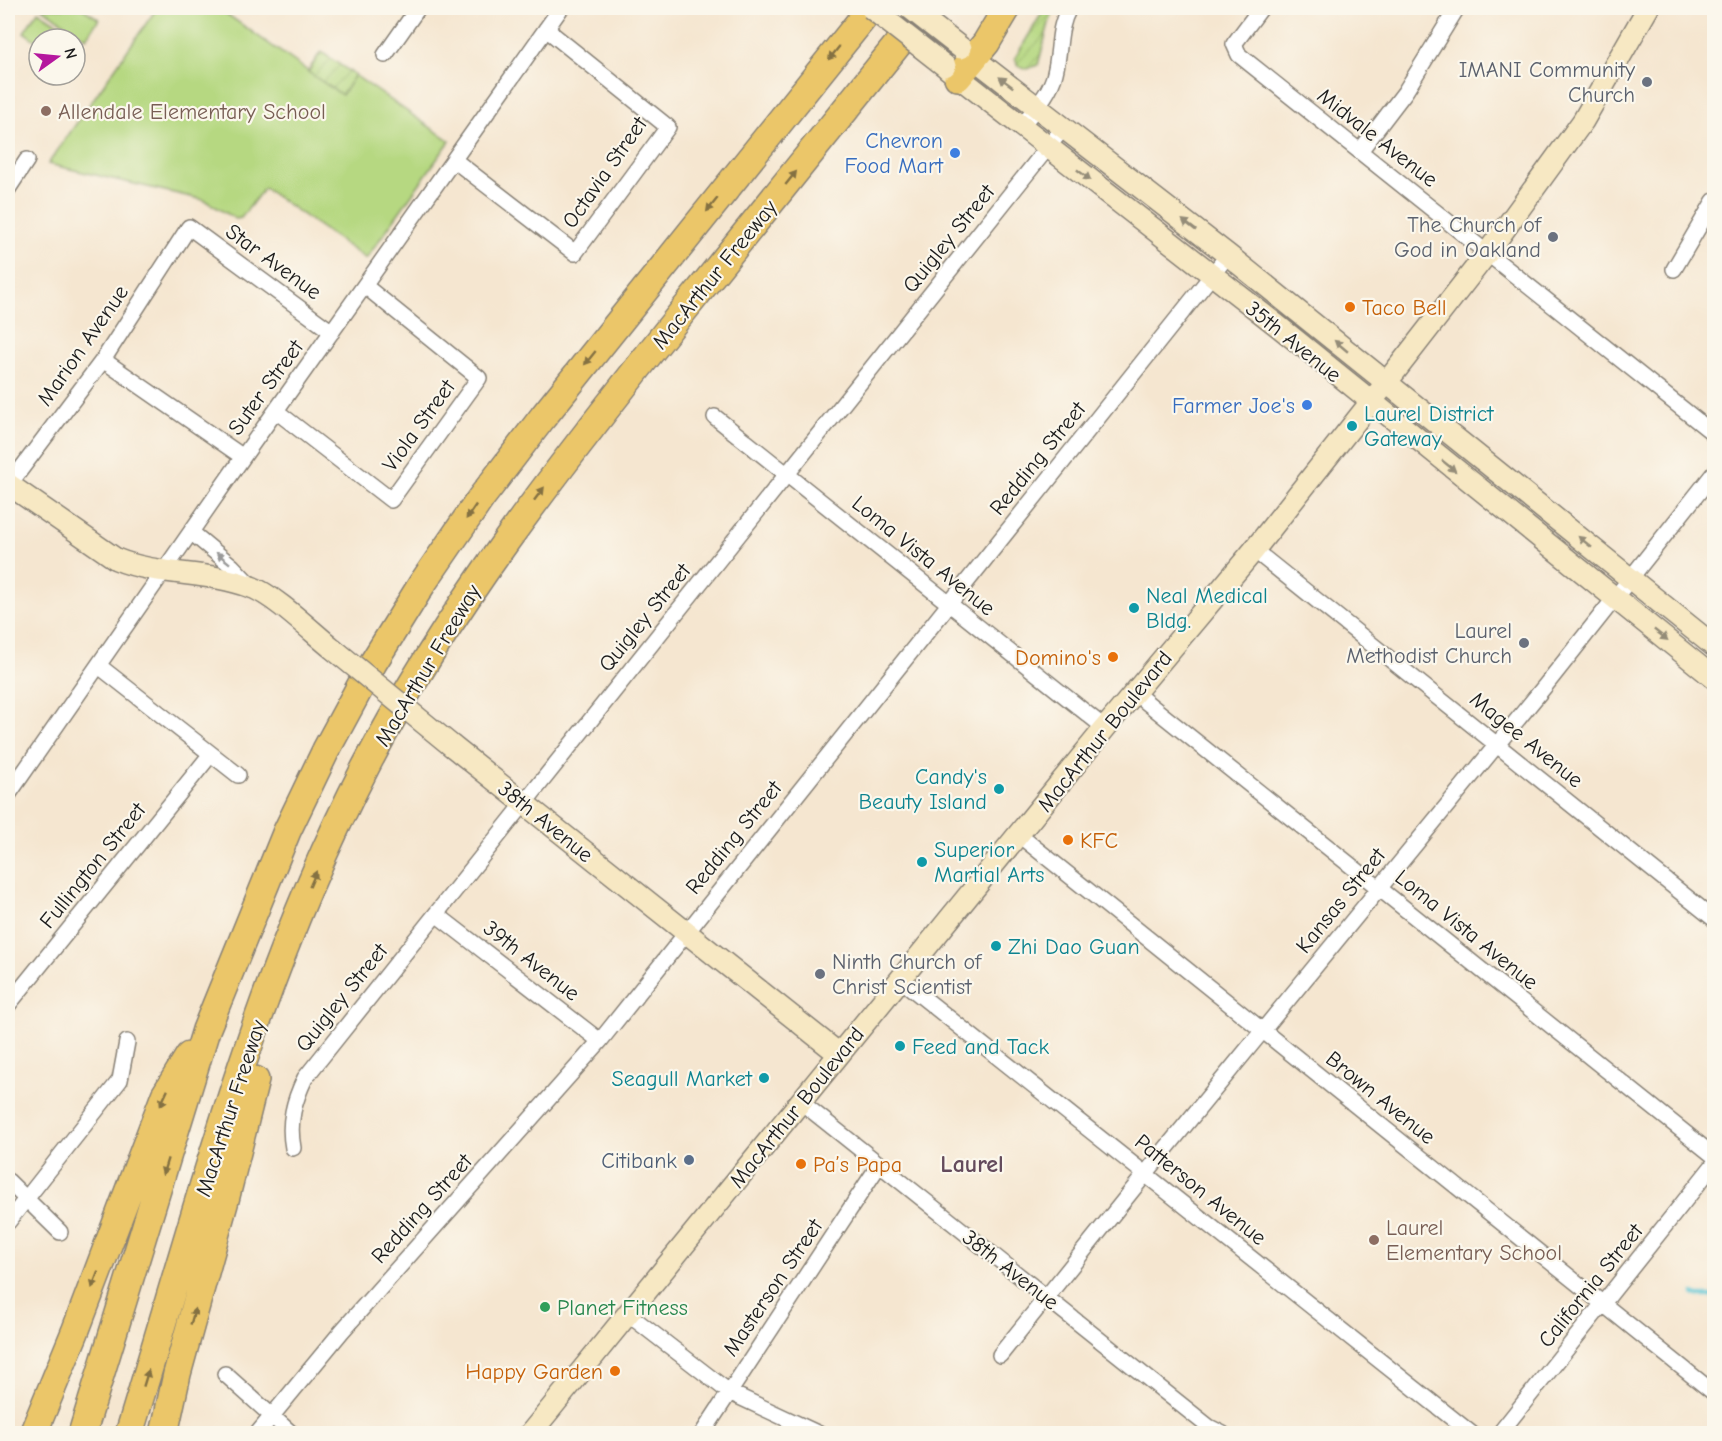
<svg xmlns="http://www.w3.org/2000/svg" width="1722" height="1441" viewBox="0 0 1722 1441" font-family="'Comic Neue',sans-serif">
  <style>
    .park { fill: #b6d881; stroke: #697a4e; stroke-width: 1.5 }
    .garden { fill: url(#garden-furrows); stroke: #697a4e; stroke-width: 1.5 }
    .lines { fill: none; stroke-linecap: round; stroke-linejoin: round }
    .stream { stroke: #59c4d3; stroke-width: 4.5 }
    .street-casing { stroke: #888176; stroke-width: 18 }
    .secondary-casing { stroke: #888176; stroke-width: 24 }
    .highway-casing { stroke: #888176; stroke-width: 30 }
    .street { stroke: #fff; stroke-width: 15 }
    .secondary { stroke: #f7e8c3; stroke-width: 21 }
    .highway { stroke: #ebc669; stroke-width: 27 }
    .secondary-bridge-casing { stroke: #888176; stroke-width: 24; stroke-linecap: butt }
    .secondary-bridge { stroke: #f7e8c3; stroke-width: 21 }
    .oneway { fill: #847142 }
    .oneway2 { fill: #948c78 }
    .oneway3 { fill: #999 }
    .worship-dot { fill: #6b7280; stroke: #fbf7ec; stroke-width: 2 }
    .education-dot { fill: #8d6e63; stroke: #fbf7ec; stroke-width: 2 }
    .shop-dot { fill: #3f7fe0; stroke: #fbf7ec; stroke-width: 2 }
    .food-dot { fill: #e8710a; stroke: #fbf7ec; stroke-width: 2 }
    .culture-dot { fill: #0f9aa8; stroke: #fbf7ec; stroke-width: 2 }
    .service-dot { fill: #5c6f8a; stroke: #fbf7ec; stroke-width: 2 }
    .leisure-dot { fill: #2e9e5b; stroke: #fbf7ec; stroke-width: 2 }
    .labels { text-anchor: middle; stroke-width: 4.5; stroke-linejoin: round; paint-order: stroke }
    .worship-label { font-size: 22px; fill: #5b616d; stroke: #fbf7ec; text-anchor: end }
    .education-label { font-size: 22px; fill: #785e54; stroke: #fbf7ec; text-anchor: start }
    .street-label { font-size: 22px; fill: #1c1c1c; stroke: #fbf7ec }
    .shop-label { font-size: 22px; fill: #366cbe; stroke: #fbf7ec; text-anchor: end }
    .food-label { font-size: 22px; fill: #c56008; stroke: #fbf7ec; text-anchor: start }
    .culture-label { font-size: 22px; fill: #0d838f; stroke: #fbf7ec; text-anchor: start }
    .service-label { font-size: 22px; fill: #4e5e75; stroke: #fbf7ec; text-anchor: end }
    .leisure-label { font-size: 22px; fill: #27864d; stroke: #fbf7ec; text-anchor: start }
    .neighbourhood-label { font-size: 24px; font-weight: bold; fill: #644b5c; stroke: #fbf7ec }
  </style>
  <defs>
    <pattern id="garden-furrows" width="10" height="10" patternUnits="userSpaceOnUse" patternTransform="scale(1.5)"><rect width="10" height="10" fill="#b6d881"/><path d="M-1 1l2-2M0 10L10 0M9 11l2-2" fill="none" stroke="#9cb96f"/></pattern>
  </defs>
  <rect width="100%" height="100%" fill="#fbf7ec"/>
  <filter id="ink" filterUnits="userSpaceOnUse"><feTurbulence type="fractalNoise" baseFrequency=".0167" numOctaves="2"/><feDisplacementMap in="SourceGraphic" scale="12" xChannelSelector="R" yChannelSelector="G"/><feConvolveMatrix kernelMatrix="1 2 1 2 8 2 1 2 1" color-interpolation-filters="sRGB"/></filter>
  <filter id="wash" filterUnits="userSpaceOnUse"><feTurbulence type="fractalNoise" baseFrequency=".008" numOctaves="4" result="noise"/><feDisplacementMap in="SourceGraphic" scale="24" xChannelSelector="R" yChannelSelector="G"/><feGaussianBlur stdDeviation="1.35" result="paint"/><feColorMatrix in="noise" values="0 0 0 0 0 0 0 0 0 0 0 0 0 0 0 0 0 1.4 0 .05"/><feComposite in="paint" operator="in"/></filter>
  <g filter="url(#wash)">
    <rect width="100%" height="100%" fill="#f5e6d0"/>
    <path class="park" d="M42,8H82L99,19L86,38Z
      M157,8H218L308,71L321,52L450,141L366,259L264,188L241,218L236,219L204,200L48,164Z
      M38,11L73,34L69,39H39V43L24,32Z"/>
    <path class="garden" d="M1045,8H1055L1049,23L1038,65L1027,69L1018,66L1015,58Z
      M321,52L355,75L342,95L308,72Z"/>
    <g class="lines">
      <path class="stream" d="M1694,1294L1699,1296H1714"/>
    </g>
  </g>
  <g filter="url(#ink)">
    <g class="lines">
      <g class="street-casing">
        <path id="street" d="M1261,8L1234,44L1239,55L1714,434
          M385,55L418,8
          M1022,125C1034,110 1051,92 1055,73C1061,49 1057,30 1069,8
          M1360,151L1405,92L1457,8
          M454,160L575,253L668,127L546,29
          M8,189L27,160
          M1674,269L1714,201
          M103,360L243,457
          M276,411L391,500L479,378L365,286
          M715,417L1105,728
          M9,485L103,360L189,227L332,332
          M191,532L232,566L252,587
          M1254,550L1714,919
          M99,666L238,775
          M1135,693L1714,1156
          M8,795L243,457L561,8
          M1019,835L1714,1393
          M436,914L600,1041
          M901,980L1472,1434
          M8,1005L211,754
          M801,1102L1209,1427L1223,1434
          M293,1148C288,1122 294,1101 305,1078L1064,127
          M8,1181L60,1232
          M8,1222L120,1080L127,1042
          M628,1314L729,1392L819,1434
          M1000,1355L1146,1173L1545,686L1714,473
          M225,1374L292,1434
          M257,1434L342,1331L600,1041L1228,255
          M702,1434L879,1165
          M1499,1434L1714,1164"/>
      </g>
      <g class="secondary-casing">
        <path id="secondary" d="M963,50L1228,255L1714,646
          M947,68L1278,326L1714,678
          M8,484L116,559C160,577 208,570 251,587C274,595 311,631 332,648
          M452,746L839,1054
          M530,1434L1105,728L1254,550L1386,383L1488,252L1583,121L1648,8"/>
      </g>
      <g class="highway-casing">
        <path id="highway" d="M958,77L986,43L1007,8
          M33,1434L75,1332L165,1095L189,1056
          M82,1434L206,1030L287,831L326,750L373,663L422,584L481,498L543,417L871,8
          M129,1434C198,1209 256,978 365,768C449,606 559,467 672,325C757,219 842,113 927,8
          M164,1434L177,1374L225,1200L255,1080"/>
      </g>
      <use href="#street" class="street"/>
      <use href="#secondary" class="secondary"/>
      <use href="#highway" class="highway"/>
      <g class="secondary-bridge-casing">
        <path id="secondary-bridge" d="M871,8L945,66
          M910,8L961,48
          M332,648L452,746"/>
      </g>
      <use href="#secondary-bridge" class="secondary-bridge"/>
    </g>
    <defs><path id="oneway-solid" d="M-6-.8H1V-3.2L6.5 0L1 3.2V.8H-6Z" transform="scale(1.5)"/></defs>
    <g class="oneway">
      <use href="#oneway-solid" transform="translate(834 53) rotate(129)"/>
      <use href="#oneway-solid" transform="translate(791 178) rotate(-51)"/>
      <use href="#oneway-solid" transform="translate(712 205) rotate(129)"/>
      <use href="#oneway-solid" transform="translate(590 358) rotate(129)"/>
      <use href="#oneway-solid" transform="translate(539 494) rotate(-53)"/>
      <use href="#oneway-solid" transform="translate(471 512) rotate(124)"/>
      <use href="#oneway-solid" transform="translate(313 879) rotate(-67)"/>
      <use href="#oneway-solid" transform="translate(164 1098) rotate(115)"/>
      <use href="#oneway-solid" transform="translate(165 1167) rotate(107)"/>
      <use href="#oneway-solid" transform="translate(95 1280) rotate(111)"/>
      <use href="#oneway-solid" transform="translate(193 1316) rotate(-74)"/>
      <use href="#oneway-solid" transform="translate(146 1378) rotate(-73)"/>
    </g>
    <g class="oneway2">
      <use href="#oneway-solid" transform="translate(1006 82) rotate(-143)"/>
      <use href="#oneway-solid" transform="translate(1084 175) rotate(38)"/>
      <use href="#oneway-solid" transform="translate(1189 225) rotate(-142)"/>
      <use href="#oneway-solid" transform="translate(1341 346) rotate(-140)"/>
      <use href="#oneway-solid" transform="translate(1449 466) rotate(39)"/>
      <use href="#oneway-solid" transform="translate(1585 542) rotate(-141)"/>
      <use href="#oneway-solid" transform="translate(1661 635) rotate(38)"/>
    </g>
    <use class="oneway3" href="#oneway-solid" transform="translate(223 558) rotate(-141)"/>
  </g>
  <g class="worship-dot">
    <circle cx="1647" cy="82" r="6"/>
    <circle cx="1553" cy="237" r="6"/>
    <circle cx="1524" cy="643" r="6"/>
    <circle cx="820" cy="974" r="6"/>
  </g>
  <g class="education-dot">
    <circle cx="46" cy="111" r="6"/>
    <circle cx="1374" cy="1240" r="6"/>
  </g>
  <g class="shop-dot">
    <circle cx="955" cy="153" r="6"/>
    <circle cx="1307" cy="405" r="6"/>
  </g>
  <g class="food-dot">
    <circle cx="1350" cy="307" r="6"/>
    <circle cx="1113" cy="657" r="6"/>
    <circle cx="1068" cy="840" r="6"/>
    <circle cx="801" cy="1164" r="6"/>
    <circle cx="615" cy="1371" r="6"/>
  </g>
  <g class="culture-dot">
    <circle cx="1352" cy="426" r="6"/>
    <circle cx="1134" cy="608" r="6"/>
    <circle cx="999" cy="789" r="6"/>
    <circle cx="922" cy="862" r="6"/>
    <circle cx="996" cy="946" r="6"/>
    <circle cx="900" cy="1046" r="6"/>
    <circle cx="764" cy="1078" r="6"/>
  </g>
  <circle class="service-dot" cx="689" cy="1160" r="6"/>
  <circle class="leisure-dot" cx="545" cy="1307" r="6"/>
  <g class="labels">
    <g class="worship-label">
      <text x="1635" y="77">IMANI Community<tspan x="1635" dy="25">Church</tspan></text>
      <text x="1541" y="232">The Church of<tspan x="1541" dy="25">God in Oakland</tspan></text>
      <text x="1512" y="638">Laurel<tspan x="1512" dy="25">Methodist Church</tspan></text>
      <text x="832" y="969" text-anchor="start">Ninth Church of<tspan x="832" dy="25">Christ Scientist</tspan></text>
    </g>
    <g class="education-label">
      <text x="58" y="119">Allendale Elementary School</text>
      <text x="1386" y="1235">Laurel<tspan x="1386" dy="25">Elementary School</tspan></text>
    </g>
    <g class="street-label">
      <text transform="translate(1378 137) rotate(38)" y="8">Midvale Avenue</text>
      <text transform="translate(604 172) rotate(-55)" y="8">Octavia Street</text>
      <text transform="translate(948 238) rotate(-51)" y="8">Quigley Street</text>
      <text transform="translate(274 261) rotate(36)" y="8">Star Avenue</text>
      <text transform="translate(714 274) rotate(-51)" y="8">MacArthur Freeway</text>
      <text transform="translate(1294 341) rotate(39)" y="8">35th Avenue</text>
      <text transform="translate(82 345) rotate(-55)" y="8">Marion Avenue</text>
      <text transform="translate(265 387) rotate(-54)" y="8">Suter Street</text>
      <text transform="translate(418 425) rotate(-54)" y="8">Viola Street</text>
      <text transform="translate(1037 458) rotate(-51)" y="8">Redding Street</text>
      <text transform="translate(924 555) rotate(39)" y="8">Loma Vista Avenue</text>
      <text transform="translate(644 617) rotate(-51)" y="8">Quigley Street</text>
      <text transform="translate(427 665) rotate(-59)" y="8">MacArthur Freeway</text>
      <text transform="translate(1104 731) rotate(-51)" y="8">MacArthur Boulevard</text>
      <text transform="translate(1527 739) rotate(39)" y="8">Magee Avenue</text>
      <text transform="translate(546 821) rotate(39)" y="8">38th Avenue</text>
      <text transform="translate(733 837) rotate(-51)" y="8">Redding Street</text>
      <text transform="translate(92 865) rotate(-51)" y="8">Fullington Street</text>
      <text transform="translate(1340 900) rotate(-51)" y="8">Kansas Street</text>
      <text transform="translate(1467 929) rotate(39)" y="8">Loma Vista Avenue</text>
      <text transform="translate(532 960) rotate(38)" y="8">39th Avenue</text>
      <text transform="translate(341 997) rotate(-51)" y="8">Quigley Street</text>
      <text transform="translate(1381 1097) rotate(39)" y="8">Brown Avenue</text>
      <text transform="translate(796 1107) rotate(-51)" y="8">MacArthur Boulevard</text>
      <text transform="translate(230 1108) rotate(-72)" y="8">MacArthur Freeway</text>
      <text transform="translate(1201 1189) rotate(39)" y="8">Patterson Avenue</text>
      <text transform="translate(421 1208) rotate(-48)" y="8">Redding Street</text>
      <text transform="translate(1011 1269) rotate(38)" y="8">38th Avenue</text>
      <text transform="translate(1590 1285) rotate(-51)" y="8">California Street</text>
      <text transform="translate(772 1287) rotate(-56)" y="8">Masterson Street</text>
    </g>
    <g class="shop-label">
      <text x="943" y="148">Chevron<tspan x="943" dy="25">Food Mart</tspan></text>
      <text x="1295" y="413">Farmer Joe's</text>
    </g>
    <g class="food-label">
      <text x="1362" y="315">Taco Bell</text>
      <text x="1101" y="665" text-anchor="end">Domino's</text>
      <text x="1080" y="848">KFC</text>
      <text x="813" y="1172">Pa’s Papa</text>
      <text x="603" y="1379" text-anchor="end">Happy Garden</text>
    </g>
    <g class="culture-label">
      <text x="1364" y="421">Laurel District<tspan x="1364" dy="25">Gateway</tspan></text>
      <text x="1146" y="603">Neal Medical<tspan x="1146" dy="25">Bldg.</tspan></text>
      <text x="987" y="784" text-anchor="end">Candy's<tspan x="987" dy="25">Beauty Island</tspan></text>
      <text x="934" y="857">Superior<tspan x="934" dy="25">Martial Arts</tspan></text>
      <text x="1008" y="954">Zhi Dao Guan</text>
      <text x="912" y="1054">Feed and Tack</text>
      <text x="752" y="1086" text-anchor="end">Seagull Market</text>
    </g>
    <g class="service-label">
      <text x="677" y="1168">Citibank</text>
    </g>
    <g class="leisure-label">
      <text x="557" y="1315">Planet Fitness</text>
    </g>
    <g class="neighbourhood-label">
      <text x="972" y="1172">Laurel</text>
    </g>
  </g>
  <rect width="1722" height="1441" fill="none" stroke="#fbf7ec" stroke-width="30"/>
  <g transform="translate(57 57) rotate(75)"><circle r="28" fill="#fbf7ec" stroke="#a29f99" stroke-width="1.5"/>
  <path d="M0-4.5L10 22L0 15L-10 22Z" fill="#b5179e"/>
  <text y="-9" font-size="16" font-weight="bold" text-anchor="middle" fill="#1c1c1c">N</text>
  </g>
</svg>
